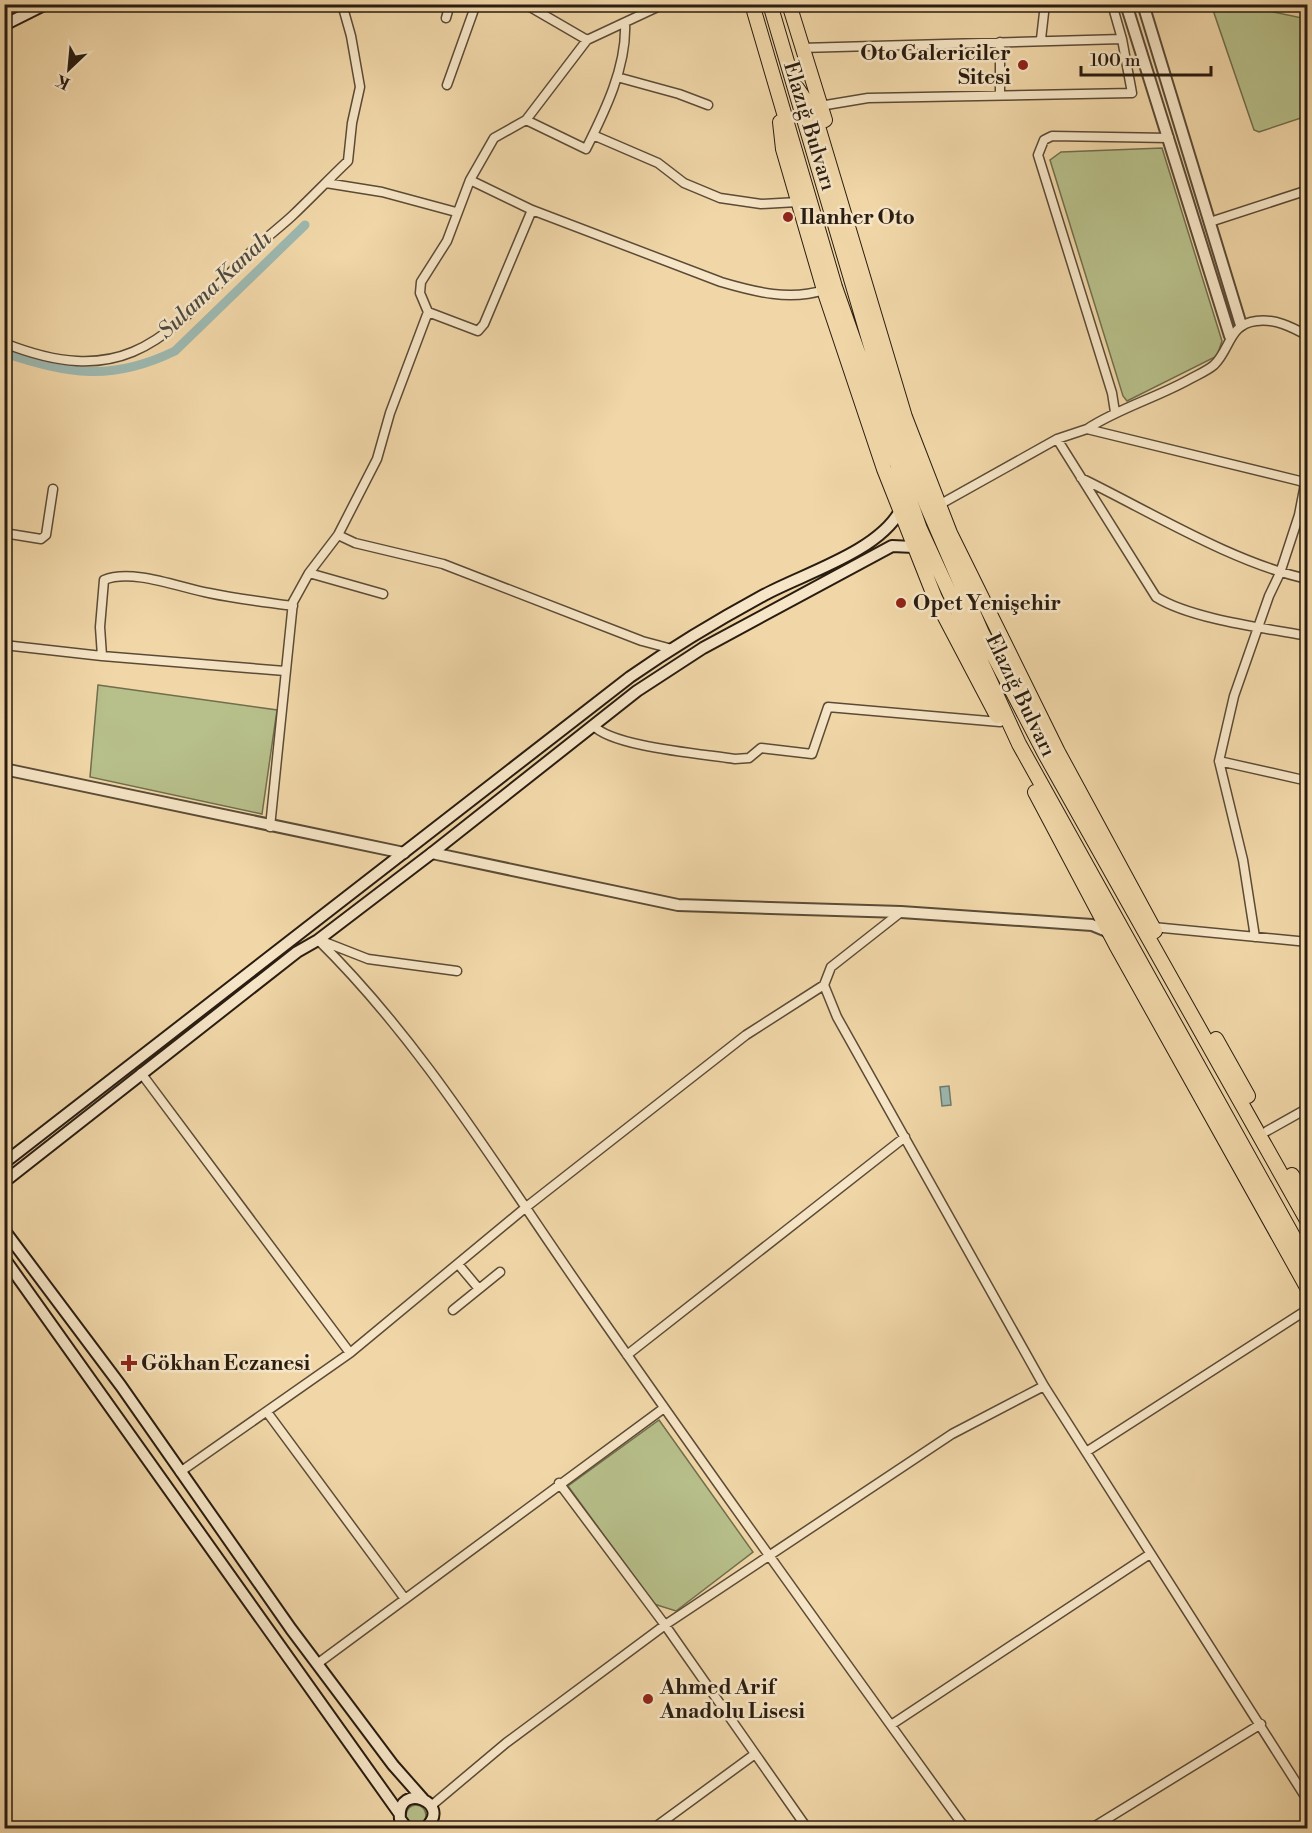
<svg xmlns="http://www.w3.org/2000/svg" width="1312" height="1833" viewBox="0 0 1312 1833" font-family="'Libre Bodoni',serif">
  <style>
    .green { fill: #b7bf8a; stroke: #706e4d; stroke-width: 1.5 }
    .water { fill: #9db8b0; stroke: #6f7a70; stroke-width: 1.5 }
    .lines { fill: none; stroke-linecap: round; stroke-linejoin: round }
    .canal { stroke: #9db8b0; stroke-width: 9 }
    .minor-casing { stroke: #5b4b36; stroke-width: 11 }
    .tertiary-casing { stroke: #5b4b36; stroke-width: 14 }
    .secondary-casing { stroke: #291c10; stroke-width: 14 }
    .trunk-casing { stroke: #291c10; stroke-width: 16 }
    .minor { stroke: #f6e5c6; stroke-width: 8 }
    .tertiary { stroke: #f6e5c6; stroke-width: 10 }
    .secondary { stroke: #f6e5c6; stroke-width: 10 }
    .trunk { stroke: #f1d7a8; stroke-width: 14 }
    .poi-dot { fill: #8f2418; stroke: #f6e5c6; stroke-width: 2 }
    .labels { text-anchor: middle; stroke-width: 5; stroke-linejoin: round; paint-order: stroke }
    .poi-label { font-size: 21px; font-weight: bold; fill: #291c10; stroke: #f6e5c6; text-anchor: start }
    .street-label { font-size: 21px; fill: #291c10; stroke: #f6e5c6 }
    .water-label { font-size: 22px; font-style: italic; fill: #4c4b40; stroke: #f6e5c6 }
  </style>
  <rect width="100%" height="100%" fill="#f1d7a8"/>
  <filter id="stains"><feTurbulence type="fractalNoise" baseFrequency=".00333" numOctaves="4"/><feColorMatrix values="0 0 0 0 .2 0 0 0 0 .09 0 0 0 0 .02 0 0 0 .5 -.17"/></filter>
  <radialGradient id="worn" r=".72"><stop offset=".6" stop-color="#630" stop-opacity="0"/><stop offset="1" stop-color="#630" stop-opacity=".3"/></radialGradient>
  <path class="green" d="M1219,5H1241L1307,19V116L1259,132L1254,130L1214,13Z
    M1162,148L1222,341L1217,356L1127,401L1123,396L1050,160L1061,152Z
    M98,685L277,710L262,814L90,777Z
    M659,1420L753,1552L676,1611L654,1604L568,1486Z
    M406 1815a10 10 0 1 1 20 0a10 10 0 1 1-20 0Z"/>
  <path class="water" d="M949,1086L951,1105L942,1106L940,1087Z"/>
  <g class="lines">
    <path class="canal" d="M4,353C69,374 111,382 175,351L305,225"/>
    <g class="minor-casing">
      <path id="minor" d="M525,4L587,40
        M1112,4L1122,39
        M446,18L450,4
        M1041,39L1045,4
        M1000,42V95
        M801,48L1122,39L1132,93L868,98L820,106
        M617,77L679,94L708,105
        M447,85L476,4
        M526,120L586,149C605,111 627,66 625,23
        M593,135L658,163L684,183L720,198L761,204L798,202
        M470,180L532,210L721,282C755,292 790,301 824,290
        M326,183L382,192L456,212
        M1210,222L1308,190
        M428,312L478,331L484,324L532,210
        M4,343C130,393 169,333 251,252C264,239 279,228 292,216C311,198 329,179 348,161L352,123L360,87L351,36L342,4
        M1115,412L1112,393L1038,155L1044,140L1052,136L1169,138
        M1087,429C1119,408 1156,398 1190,379C1197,375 1207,371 1214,365C1230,350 1229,324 1256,321C1274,318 1292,327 1308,336
        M1057,439L1156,597C1191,619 1264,628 1308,636
        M1081,478C1149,511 1235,564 1308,579
        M939,505L1057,439L1087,429L1300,481L1305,484L1299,515L1280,573L1269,596L1234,696L1219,761L1243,860L1255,937
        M4,533L41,539L46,535L53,489
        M338,535L355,543L443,564L642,641L672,649
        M309,573L383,594
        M4,645L102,656L285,671
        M102,656L100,627L104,580C132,568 181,588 209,593C237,599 265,602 293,606
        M593,725C611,747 704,754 735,759L749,758L761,748L812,754L828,707L1000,722
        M1219,761L1308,781
        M270,827L293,602L309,573L338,535L377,459L390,413L428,312L420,293L421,282L447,241L470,180L494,138L526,120L587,40L664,4
        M901,912L831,967L824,985L837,1017L1044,1386L1308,1801
        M1153,927L1308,942
        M318,940C423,1043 500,1173 584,1293C709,1473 837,1651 965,1828
        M322,941L368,959L457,971
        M141,1073L350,1353
        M1267,1131L1308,1108
        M458,1264L479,1289L500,1272
        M453,1310L479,1289
        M627,1355L905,1137
        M267,1412L405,1599
        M1086,1452L1308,1309
        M180,1472L350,1353L525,1208L746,1035L824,985
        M559,1483L665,1625L807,1828
        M317,1664L664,1408
        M891,1725L1150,1554
        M431,1806L506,1743L665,1625L952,1434L1044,1386
        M654,1828L755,1754
        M1092,1828L1261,1724"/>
    </g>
    <g class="tertiary-casing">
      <path id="tertiary" d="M1126,4L1230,336
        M1143,4L1241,325
        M4,769L404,853
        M432,853L678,905L901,912L1092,925L1109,932"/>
    </g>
    <g class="secondary-casing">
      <path id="secondary" d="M4,25L46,4
        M4,1163L630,677C673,647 718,620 764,595C805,573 877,552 900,511
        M4,1182L297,952L318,940L432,853L637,691L703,648L892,546L914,547
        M4,1230L121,1386L291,1629L393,1765L423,1799
        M4,1258L399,1813
        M407,1828L400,1819C396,1780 455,1803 425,1828"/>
    </g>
    <g class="trunk-casing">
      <path id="trunk" d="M752,4L835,287L920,529L1019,744L1308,1263
        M770,4L887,401L927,506L982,633L1045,754L1308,1222
        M789,4L825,120
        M797,88L814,113L905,417L950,533L1058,752L1155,931
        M780,122L783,149L824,290L884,469L935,598L997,716
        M1035,792L1116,945L1308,1289
        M1216,1039L1248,1096
        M1292,1175L1308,1202"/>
    </g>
    <use href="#minor" class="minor"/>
    <use href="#tertiary" class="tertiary"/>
    <use href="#secondary" class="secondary"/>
    <use href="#trunk" class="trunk"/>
  </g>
  <g class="poi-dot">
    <circle cx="1023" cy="65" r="6"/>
    <circle cx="788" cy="217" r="6"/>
    <circle cx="901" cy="603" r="6"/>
    <path d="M126 1354h6v6h6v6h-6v6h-6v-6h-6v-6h6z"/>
    <circle cx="648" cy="1699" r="6"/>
  </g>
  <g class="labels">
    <g class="poi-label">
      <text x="1011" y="60" text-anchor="end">Oto Galericiler<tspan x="1011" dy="24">Sitesi</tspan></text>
      <text x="800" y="224">Ilanher Oto</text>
      <text x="913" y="610">Opet Yenişehir</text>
      <text x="141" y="1370">Gökhan Eczanesi</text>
      <text x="660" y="1694">Ahmed Arif<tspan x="660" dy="24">Anadolu Lisesi</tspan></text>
    </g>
    <g class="street-label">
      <text transform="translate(810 126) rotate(73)" y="7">Elazığ Bulvarı</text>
      <text transform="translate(1021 695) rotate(64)" y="7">Elazığ Bulvarı</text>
    </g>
    <g class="water-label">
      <text transform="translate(214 284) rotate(-43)" y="8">Sulama Kanalı</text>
    </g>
  </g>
  <rect width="1312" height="1833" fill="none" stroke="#f1d7a8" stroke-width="24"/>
  <rect x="6" y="6" width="1300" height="1821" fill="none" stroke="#291c10" stroke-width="3"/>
  <rect x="12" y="12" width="1288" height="1809" fill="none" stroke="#291c10" stroke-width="1.5"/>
  <g transform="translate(69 69) rotate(206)" stroke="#f6e5c6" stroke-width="4.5" paint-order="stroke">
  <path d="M0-4.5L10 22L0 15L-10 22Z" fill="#291c10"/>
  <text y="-9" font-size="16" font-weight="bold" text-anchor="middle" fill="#291c10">K</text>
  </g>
  <path d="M1081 66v9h130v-9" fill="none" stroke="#291c10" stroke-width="3"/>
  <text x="1090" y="66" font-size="18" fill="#291c10" stroke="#f6e5c6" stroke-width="4.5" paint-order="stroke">100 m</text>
  <rect width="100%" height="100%" filter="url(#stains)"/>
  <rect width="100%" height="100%" fill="url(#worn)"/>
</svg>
